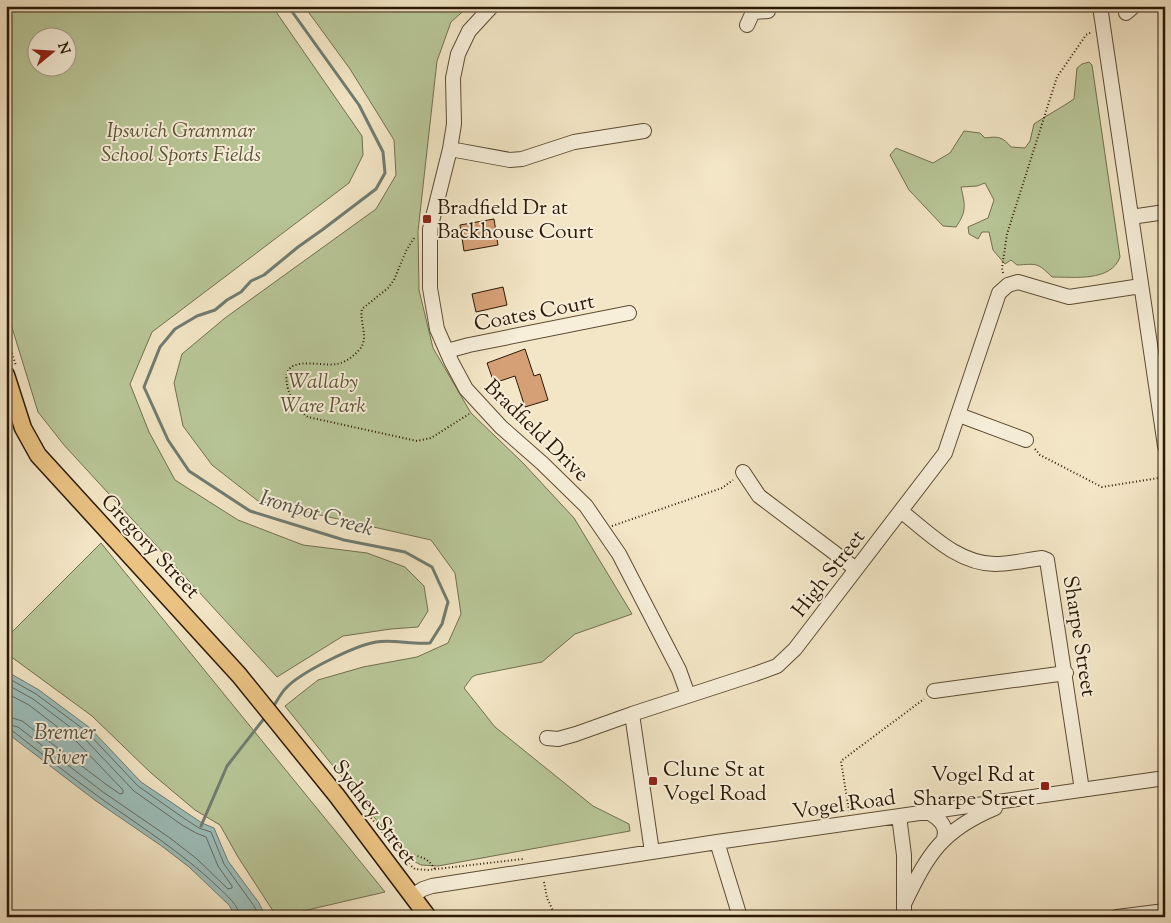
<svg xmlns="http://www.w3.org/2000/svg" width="1171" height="923" viewBox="0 0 1171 923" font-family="'Sorts Mill Goudy',serif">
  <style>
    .green { fill: #b8c697; stroke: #726f4e; fill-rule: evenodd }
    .water { fill: #9dbebb; stroke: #6f7c72 }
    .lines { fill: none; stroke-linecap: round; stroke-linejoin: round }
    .shore { stroke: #646b60; stroke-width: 1 }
    .stream { stroke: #6f7c72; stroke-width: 3 }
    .building { fill: #d6a077; stroke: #2b1804 }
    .minor-casing { stroke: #5d4c34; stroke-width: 16 }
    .major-casing { stroke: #2b1804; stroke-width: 19 }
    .path { stroke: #2b1804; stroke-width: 2; stroke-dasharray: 1 2.5; stroke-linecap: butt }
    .minor { stroke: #f7efda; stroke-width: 14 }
    .major { stroke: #eac383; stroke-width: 16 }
    .poi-dot { fill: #8f2418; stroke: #f7efda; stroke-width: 2 }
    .labels { text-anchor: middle; stroke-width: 4; stroke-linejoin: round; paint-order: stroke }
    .park-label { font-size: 21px; font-style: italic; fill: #5c5537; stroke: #f7efda }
    .poi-label { font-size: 21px; fill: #2b1804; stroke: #f7efda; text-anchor: start }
    .street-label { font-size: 21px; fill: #2b1804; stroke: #f7efda }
    .water-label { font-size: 22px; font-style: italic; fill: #535244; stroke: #f7efda }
  </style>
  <rect width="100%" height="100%" fill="#f3e6c6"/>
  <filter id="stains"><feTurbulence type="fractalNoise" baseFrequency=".004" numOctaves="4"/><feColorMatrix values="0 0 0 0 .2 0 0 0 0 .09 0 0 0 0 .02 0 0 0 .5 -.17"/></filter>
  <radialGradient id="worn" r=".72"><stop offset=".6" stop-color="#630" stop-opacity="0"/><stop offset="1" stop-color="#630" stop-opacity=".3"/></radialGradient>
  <path class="green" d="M6,6H272L362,136L363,155L349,183L152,332L130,384L149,432L175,480L238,520L303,545L367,553L405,567L424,586L428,611L418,627L391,629L343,636L277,677L64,445L38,412L6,308ZM38,38H68V68H38Z
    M304,6H469L451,22L437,61L418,231L419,290L433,348L471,413L523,463L574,518L632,614L575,634L542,662L476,675L472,677L464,688L495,727L593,806L629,824L630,831L438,866L421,865L406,857L285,706L318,680L363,667L417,657L448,643L461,614L455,573L431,540L258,501L212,465L183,426L174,383L182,354L225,318L376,209L396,175L394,140L350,69Z
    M1089,62L1092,65L1120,257C1111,282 1074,277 1052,277C1037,262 1037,264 1017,265L1011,260L1005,264L993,250L989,232H982L978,239L969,234L968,227L988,218L994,200L985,183L977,186L961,187C965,205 967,211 956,227L943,226L909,190L890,155L896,148L933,163L950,153L964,131L980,133L985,138C998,136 1003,137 1011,147L1025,148L1030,141L1034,124C1047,115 1061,108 1074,99L1077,68L1082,64Z
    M101,543L385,892L277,917L238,857L220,825L195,810L151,773L92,716L6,653V638Z"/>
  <path class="water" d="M6,671L39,690L90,728L141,782L202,823L214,828L228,861L259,903L266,917H236L229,905L189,867L163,847L96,801L11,736L6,735Z"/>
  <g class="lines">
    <path class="shore" d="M6,677L36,694L86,731L138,786L185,819L199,828L211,832L224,864L254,906L260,917
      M6,684L33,699L82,736L134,791L182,825L196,833L206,837L218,866L232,886V888L228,889L197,859L170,838L103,792L18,727L6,724
      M6,693L29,705L77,742L123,790V793L120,794L107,785L22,721L6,716
      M6,730L14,732C42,754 70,776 99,797C141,827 180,851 218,887C226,895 239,905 240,917"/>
    <path class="stream" d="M273,707C277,701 281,693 286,688C301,672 354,646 376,642C394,639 412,645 430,643L442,624L448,602L432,567L405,552L344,540L250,511L189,471L168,440L144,387L160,347L175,329L197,316L215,310L227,300L241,292L251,281L264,275L298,247L322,230L376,189L385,173L383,152L359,105L288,6
      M201,826L227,766L266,716"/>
  </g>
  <path class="building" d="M494,219L498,245L464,251L460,225Z
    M503,287L507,305L476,312L472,294Z
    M525,349L534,376L540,374L548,400L525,407L515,376L494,383L487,363Z"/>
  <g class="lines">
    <g class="minor-casing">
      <path id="minor" d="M492,6L469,31L458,54L453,78L454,124L450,149L430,229V288L437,329L451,361L466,389L501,427L542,463L586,506L619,554L679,670L688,695
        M1100,6L1165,446
        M1126,13L1134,6
        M747,25L753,12L768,11
        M450,149L510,160L522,159L574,142L644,131
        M1131,217L1165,212
        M447,351L469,345L629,313
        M959,415L1026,440
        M743,472L759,496L856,569
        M902,512C929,533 958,564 995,564C1010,564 1026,560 1042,558L1047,560L1082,790
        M934,691L1066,673
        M632,714L652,852
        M547,738L558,739L576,734L632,714L755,674L777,666L795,649L945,453L999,293L1008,285L1018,282L1069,297L1141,286
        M928,812C938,818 948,825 944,838
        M899,816L904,855V917
        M717,842L740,917
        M412,896L423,889L432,886L717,842L1165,778
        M904,904C928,854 942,830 995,808
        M1117,917L1165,911"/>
    </g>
    <g class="major-casing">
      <path id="major" d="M6,375L23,428L38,455L239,675L337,796L428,917"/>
    </g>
    <path class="path" d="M414,238L406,251L394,280L388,288L362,309C359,323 370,338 359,350C353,357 346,362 337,364C317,367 278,352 288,389C291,399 298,411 308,417L417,441L431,438L469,414
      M1003,273L1002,268L1007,234L1057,77L1086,35L1092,32
      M6,333L16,366
      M1035,449L1040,455L1102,487L1165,477
      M612,526L722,488L733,480
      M849,811L841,761L924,699
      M369,815L405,861L415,869L428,870L523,859
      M400,856C415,854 427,856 435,869
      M544,882L547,898L556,917"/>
    <use href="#minor" class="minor"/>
    <use href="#major" class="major"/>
  </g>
  <g class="poi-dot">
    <rect x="422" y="214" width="10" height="10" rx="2.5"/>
    <rect x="648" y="776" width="10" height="10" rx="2.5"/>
    <rect x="1040" y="781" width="10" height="10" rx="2.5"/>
  </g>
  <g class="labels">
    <g class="park-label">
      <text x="181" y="137">Ipswich Grammar<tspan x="181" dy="24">School Sports Fields</tspan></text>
      <text x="323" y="388">Wallaby<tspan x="323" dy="24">Ware Park</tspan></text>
    </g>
    <g class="poi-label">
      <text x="437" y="214">Bradfield Dr at<tspan x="437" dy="24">Backhouse Court</tspan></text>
      <text x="663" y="776">Clune St at<tspan x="663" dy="24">Vogel Road</tspan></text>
      <text x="1035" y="781" text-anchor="end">Vogel Rd at<tspan x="1035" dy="24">Sharpe Street</tspan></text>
    </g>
    <g class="street-label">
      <text transform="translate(534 312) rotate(-11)" y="7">Coates Court</text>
      <text transform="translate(537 430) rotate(44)" y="7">Bradfield Drive</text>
      <text transform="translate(151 546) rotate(47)" y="7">Gregory Street</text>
      <text transform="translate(828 573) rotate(-52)" y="7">High Street</text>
      <text transform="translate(1080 636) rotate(81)" y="7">Sharpe Street</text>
      <text transform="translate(844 804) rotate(-8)" y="7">Vogel Road</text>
      <text transform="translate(375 812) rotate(53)" y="7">Sydney Street</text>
    </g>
    <g class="water-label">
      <text transform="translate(317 512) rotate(16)" y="8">Ironpot Creek</text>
      <text x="65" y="739">Bremer<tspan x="65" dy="25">River</tspan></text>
    </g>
  </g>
  <rect width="1171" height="923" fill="none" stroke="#f3e6c6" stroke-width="25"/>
  <rect x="8" y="8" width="1156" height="908" fill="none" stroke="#2b1804" stroke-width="2.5"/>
  <rect x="12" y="12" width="1146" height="898" fill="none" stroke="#2b1804"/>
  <g transform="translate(52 52) rotate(72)"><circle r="24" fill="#f7efda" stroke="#a59984"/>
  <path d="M0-4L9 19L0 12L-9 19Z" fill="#8f2418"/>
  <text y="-8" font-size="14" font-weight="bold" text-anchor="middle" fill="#2b1804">N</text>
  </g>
  <rect width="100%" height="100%" filter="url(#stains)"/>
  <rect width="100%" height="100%" fill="url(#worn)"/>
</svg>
